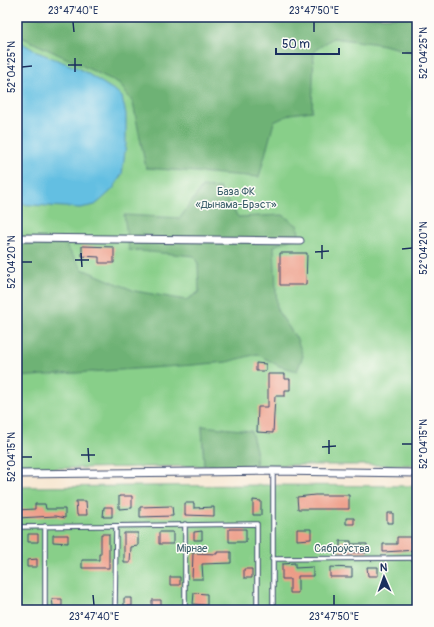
<svg xmlns="http://www.w3.org/2000/svg" width="434" height="627" viewBox="0 0 434 627" font-family="Pangolin,sans-serif">
  <style>
    .green { fill: #88cf89; stroke: #527f74 }
    .forest { fill: #6eb275; stroke: #44706a }
    .water { fill: #64bfe2; stroke: #4077a0 }
    .building { fill: #ed9c87 }
    .lines { fill: none; stroke-linecap: round; stroke-linejoin: round }
    .service-casing { stroke: #3c4b6f; stroke-width: 5.5 }
    .minor-casing { stroke: #3c4b6f; stroke-width: 9 }
    .service { stroke: #fff; stroke-width: 3.5 }
    .minor { stroke: #fff; stroke-width: 7 }
    .ticks { fill: none; stroke: #1b2f5e; stroke-width: 1.5 }
    .labels { text-anchor: middle; stroke-width: 3; stroke-linejoin: round; paint-order: stroke }
    .park-label { font-size: 11px; fill: #3c5f6b; stroke: #fdfcf7 }
    .neatline { fill: none; stroke: #1b2f5e; stroke-width: 1.5 }
    .ticks-label { font-size: 10px; text-anchor: middle; fill: #1b2f5e }
  </style>
  <rect width="100%" height="100%" fill="#fdfcf7"/>
  <filter id="ink" filterUnits="userSpaceOnUse"><feTurbulence type="fractalNoise" baseFrequency=".025" numOctaves="2"/><feDisplacementMap in="SourceGraphic" scale="8" xChannelSelector="R" yChannelSelector="G"/><feConvolveMatrix kernelMatrix="1 2 1 2 8 2 1 2 1" color-interpolation-filters="sRGB"/></filter>
  <filter id="wash" filterUnits="userSpaceOnUse"><feTurbulence type="fractalNoise" baseFrequency=".012" numOctaves="4" result="noise"/><feDisplacementMap in="SourceGraphic" scale="16" xChannelSelector="R" yChannelSelector="G"/><feGaussianBlur stdDeviation="0.9" result="paint"/><feColorMatrix in="noise" values="0 0 0 0 0 0 0 0 0 0 0 0 0 0 0 0 0 1.4 0 .05"/><feComposite in="paint" operator="in"/></filter>
  <g filter="url(#wash)">
    <rect width="100%" height="100%" fill="#f7e7d1"/>
    <path class="green" d="M17,17H417V465H256V450L202,426L204,466L17,469Z
      M268,485L417,486V610H17V487Z"/>
    <path class="forest" d="M17,17H417V53L379,44L333,38L314,51L312,111L291,114L274,122L259,177L146,168L133,103L119,83L17,35Z
      M202,187L220,188L238,217L283,215L298,226L299,236L274,246L277,310L297,339L303,356L297,371L279,366L257,354L227,362L193,365L17,377V309L24,311L17,287V244H65L82,269L135,291L186,300L199,292L198,264L194,256L129,250L124,215L180,218Z
      M202,426L251,431L256,450V465L204,466Z"/>
    <path class="water" d="M17,40L37,52L80,69L117,92L122,97L126,114V144L122,174L113,189L101,200L95,205L80,208L17,204Z"/>
    <g id="blocks">
      <path class="building" d="M82,246L114,247V263H99V257L82,256Z
        M280,253H307L306,285H280Z
        M256,363L266,364V371H256Z
        M268,374H285V379H290V390H285V396H275L273,433L257,432L258,407H268Z
        M315,495H349V509H298L297,497Z
        M119,496H132V508L119,509Z
        M253,500L261,501V515H253Z
        M76,501H86L87,515H77Z
        M185,503H194V508L214,507V516L185,515Z
        M35,504H45L46,509H65V518L56,516L17,518V510L35,509Z
        M172,506L173,516L140,517V507Z
        M104,507H112V517H103Z
        M387,513H393V523H387Z
        M346,518H354V524H346Z
        M229,529H246V542H229Z
        M297,529H311V539L297,540Z
        M202,531V540H194V532Z
        M159,532H173V544H159Z
        M124,533H138V546L131,547L130,563H124Z
        M28,534H38V542H28Z
        M101,534H109V568H82V560H99V554H101Z
        M53,535H68V543L53,542Z
        M397,537H411V543H417V550L383,552V544H397Z
        M340,541H351V544H367V553L340,552Z
        M217,552H231V563L202,564L203,579H192L193,553L217,554Z
        M37,559V567H27V560Z
        M295,563V568L313,567V576H298V593H290V579H282V564Z
        M330,567L352,568V577H330Z
        M367,567H378V576H368Z
        M244,569H252V578H244Z
        M170,577H180V585H170Z
        M194,593L207,594V605L193,604Z
        M124,598H132V606H124Z
        M52,599H62V606H53Z
        M152,600H161V610H152Z"/>
    </g>
  </g>
  <g filter="url(#ink)">
    <use href="#blocks" fill-opacity="0" stroke="#3c4b6f" stroke-width="1"/>
    <g class="lines">
      <g class="service-casing">
        <path id="service" d="M273,471V610
          M185,524V610
          M17,527L257,524V610
          M272,559L417,558
          M45,610V526
          M115,610L116,526"/>
      </g>
      <g class="minor-casing">
        <path id="minor" d="M17,238L300,241
          M17,474L273,471L417,473"/>
      </g>
      <use href="#service" class="service"/>
      <use href="#minor" class="minor"/>
    </g>
  </g>
  <path class="ticks" d="M73,22L74,32M314,22V32M402,53H412M75,58V72M68,65H82M22,67L32,66M322,245V259M402,249L412,248M315,252L329,251M81,253L82,267M75,260H89M22,262H32M329,440V454M402,444H412M322,447L336,446M88,448L89,462M81,455H95M22,457H32M93,595L94,605M334,595V605"/>
  <g class="labels">
    <g class="park-label">
      <text x="236" y="195">База ФК<tspan x="236" dy="13">«Дынама-Брэст»</tspan></text>
      <text x="192" y="552">Мірнае</text>
      <text x="342" y="552">Сяброўства</text>
    </g>
  </g>
  <rect width="434" height="627" fill="none" stroke="#fdfcf7" stroke-width="44"/>
  <g transform="translate(384 577) rotate(358)" stroke="#fdfcf7" stroke-width="3" paint-order="stroke">
  <path d="M0-3L7 15L0 10L-7 15Z" fill="#1b2f5e"/>
  <text y="-6" font-size="11" font-weight="bold" text-anchor="middle" fill="#1b2f5e">N</text>
  </g>
  <path d="M276 48v6h63v-6" fill="none" stroke="#1b2f5e" stroke-width="2"/>
  <text x="282" y="48" font-size="12" fill="#1b2f5e" stroke="#fdfcf7" stroke-width="3" paint-order="stroke">50 m</text>
  <rect x="22" y="22" width="390" height="583" class="neatline"/>
  <g class="ticks-label">
    <text x="73" y="14">23°47'40"E</text>
    <text x="314" y="14">23°47'50"E</text>
    <text transform="translate(423 53) rotate(-90)" y="4">52°04'25"N</text>
    <text transform="translate(11 67) rotate(-90)" y="4">52°04'25"N</text>
    <text transform="translate(423 248) rotate(-90)" y="4">52°04'20"N</text>
    <text transform="translate(11 262) rotate(-90)" y="4">52°04'20"N</text>
    <text transform="translate(423 444) rotate(-90)" y="4">52°04'15"N</text>
    <text transform="translate(11 457) rotate(-90)" y="4">52°04'15"N</text>
    <text x="94" y="620">23°47'40"E</text>
    <text x="334" y="620">23°47'50"E</text>
  </g>
</svg>
